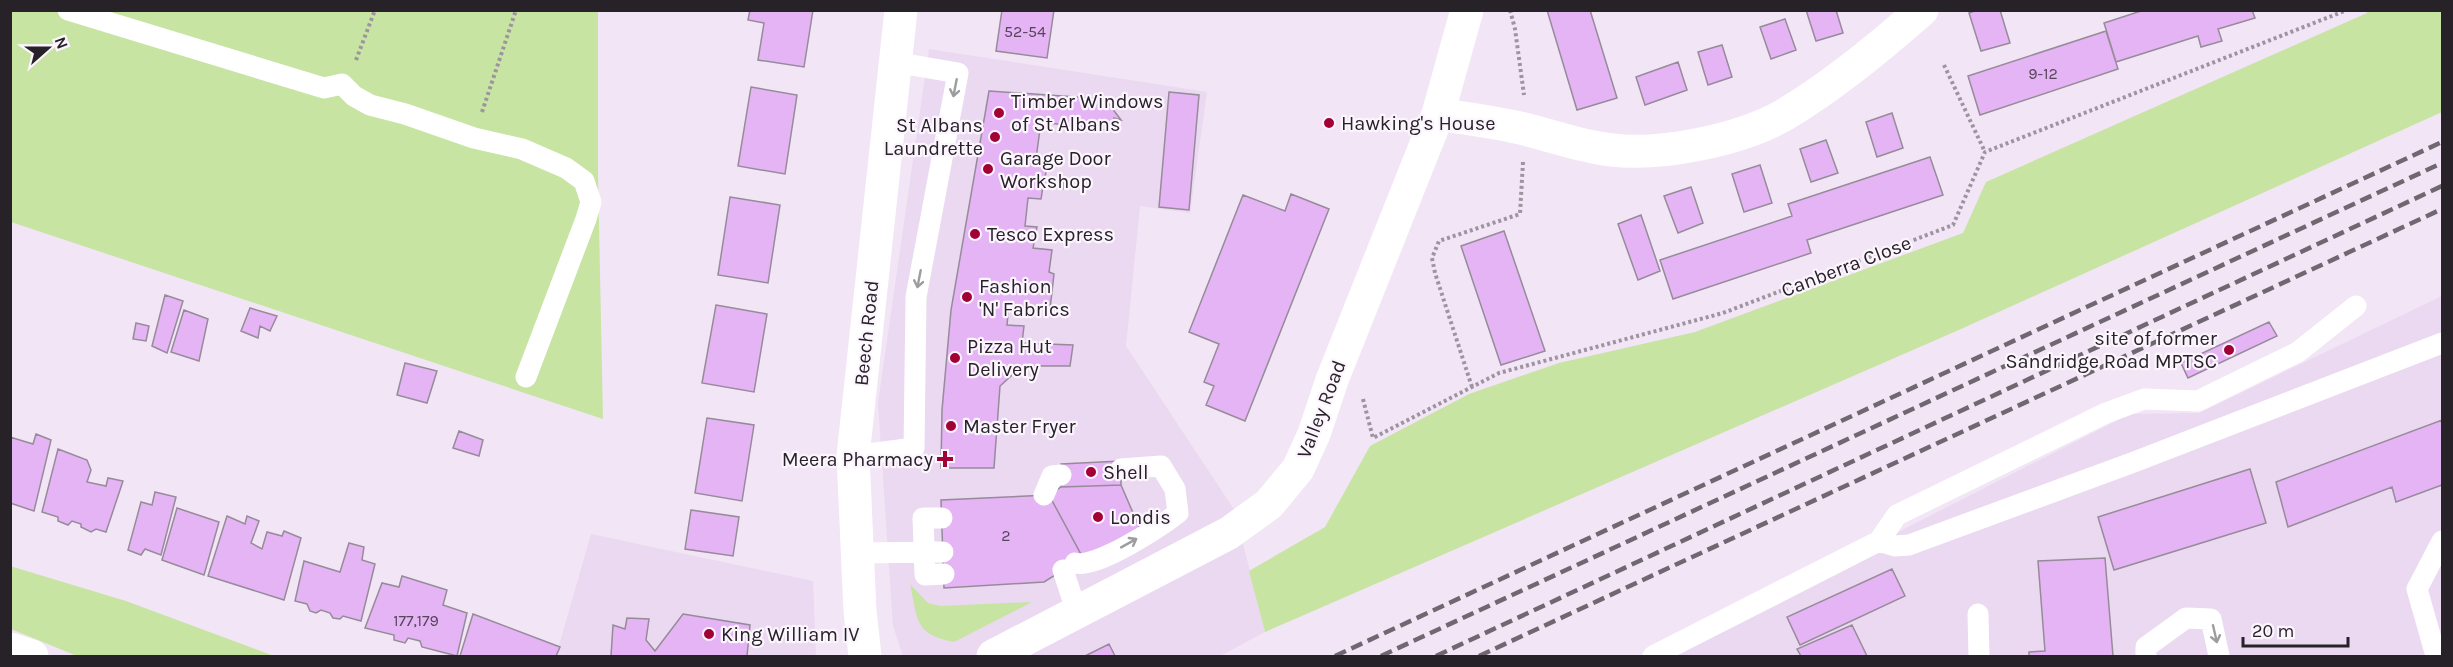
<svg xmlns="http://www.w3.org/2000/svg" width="2453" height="667" viewBox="0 0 2453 667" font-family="Karla,sans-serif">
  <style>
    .built { fill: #ead9f0 }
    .green { fill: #c7e4a3 }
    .building { fill: #e5b4f5; stroke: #968b99; stroke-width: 1.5 }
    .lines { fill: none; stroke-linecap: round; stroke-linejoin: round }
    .path { stroke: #9d94a0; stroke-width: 4; stroke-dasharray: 3 3; stroke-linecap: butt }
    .lane { stroke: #fff; stroke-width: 21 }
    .street { stroke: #fff; stroke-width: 33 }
    .secondary { stroke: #fff; stroke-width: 33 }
    .rail { stroke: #6f6871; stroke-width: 4.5; stroke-dasharray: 12 6; stroke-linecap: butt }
    .oneway { stroke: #9d9c9e }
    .poi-dot { fill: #a10137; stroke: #fcf5fe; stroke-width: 2 }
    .labels { text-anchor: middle; stroke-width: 4.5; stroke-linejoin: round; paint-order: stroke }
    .number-label { font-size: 16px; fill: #56465b }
    .poi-label { font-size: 20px; fill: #262228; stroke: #fcf5fe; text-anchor: start }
    .street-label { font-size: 20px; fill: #262228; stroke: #fcf5fe }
  </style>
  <rect width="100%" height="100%" fill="#f2e5f6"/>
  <path class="built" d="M929,49L1207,92L1190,213L1140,206L1126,346L1235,511L1265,632L1220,656H903L893,626L878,403Z
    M2442,296V656H1666L1906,528L2130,414L2199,413Z
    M591,534L813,581L816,656H556Z"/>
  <path class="green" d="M11,11H598V176L603,419L11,222Z
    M2367,11H2442V112L1961,329L1265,632L1249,571L1325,527L1370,446L1469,394L1559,363L1695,332L1963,233L1986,182L2367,13Z
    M10,566L126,601L274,656H77L11,629Z
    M910,584L928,603L940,606L1032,602L954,642C914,634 918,620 910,584Z"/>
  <path class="building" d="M750,10H813L804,67L758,60L764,23L748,20Z
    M1002,10H1054L1047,58L996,51Z
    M1547,10H1590L1617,98L1577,110Z
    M1806,10H1836L1843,33L1816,41Z
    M1977,10H2000L2010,43L1981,51L1969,13Z
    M2144,10H2252L2255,18L2218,29L2222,41L2201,47L2198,36L2116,62L2104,23Z
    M1785,19L1796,50L1771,59L1760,27Z
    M2106,31L2118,69L1980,115L1968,76Z
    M1722,45L1732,77L1708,85L1698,52Z
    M1678,62L1687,90L1645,105L1636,77Z
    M751,87L797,95L785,174L738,166Z
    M989,91L1105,99L1121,120L1114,118L1113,131L1041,122L1035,166L1047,167L1045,177L1064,180L1063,189L1043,187L1041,199L1028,198L1025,226L1037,227L1033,248L1052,250L1049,272L1054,274L1050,309L1009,305L1007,325L1024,326L1022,343L1073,345L1070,366H1022L1000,386L994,468H941L942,410L951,310Z
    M1169,92L1199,95L1189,210L1159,207Z
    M1892,113L1903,148L1877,157L1866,122Z
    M1826,140L1838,173L1811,182L1800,149Z
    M1930,157L1943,195L1807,240L1811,253L1673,299L1660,260L1792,216L1788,204Z
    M1760,165L1772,203L1744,212L1732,174Z
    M1691,187L1703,223L1678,233L1664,196Z
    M1291,194L1329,209L1245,421L1206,405L1214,386L1204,382L1219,344L1189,332L1243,195L1285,211Z
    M730,197L780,205L768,283L718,275Z
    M1641,215L1660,271L1638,280L1618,224Z
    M1504,231L1545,351L1501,365L1461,246Z
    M165,295L183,301L167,353L152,346Z
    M716,305L767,314L754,392L702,383Z
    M250,308L277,316L270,331L260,326L258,338L241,331Z
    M184,310L208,319L199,361L171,352Z
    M2269,322L2277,336L2188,378L2181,363Z
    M136,323L149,326L146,341L133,339Z
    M405,363L437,371L427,403L397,395Z
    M707,418L754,425L742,501L695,493Z
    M2442,420V485L2396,502L2392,487L2288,527L2276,482Z
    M459,431L483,440L479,456L453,448Z
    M36,434L51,440L34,511L10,503V437L33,444Z
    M58,449L87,460L91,470L87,482L106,486L108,478L123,481L106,532L96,529L91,532L81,527V524L72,521L68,525L58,521V517L42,512Z
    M1121,461V485L1061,487V464Z
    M2250,469L2266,523L2114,570L2098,517Z
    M1121,485L1140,529L1083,558L1049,495L1061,487Z
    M155,492L176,497L161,555L145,549L141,555L128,550L141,502L152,505Z
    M1049,495L1083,558L1044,582L944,588L941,500Z
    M177,508L219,522L204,575L162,560Z
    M691,510L739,517L733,556L685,549Z
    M227,516L245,524L247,516L259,521L251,543L262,549L267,532L282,536L284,531L301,538L284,600L208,576Z
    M349,543L364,547L362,560L375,564L361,621L343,616L340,619L333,618L330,613L321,610L316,613L310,611L307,604L295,601L304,561L340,572Z
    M2105,558L2113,656H2029V652L2045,651L2038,561Z
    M1892,569L1905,596L1800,645L1787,617Z
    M402,576L447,590L443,605L467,613L457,656L422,647L420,641L408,638L405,643L394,640V635L365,628L382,583L399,587Z
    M473,614L560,647L556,656H460Z
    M683,614L750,625L747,656H611L613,625L625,629L627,618L649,619L646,640L655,651Z
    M1852,625L1867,656H1801L1797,649Z
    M1109,644L1115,656H1085Z"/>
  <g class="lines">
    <path class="path" d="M1510,10L1515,29L1524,95
      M356,60L375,10
      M1944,65L1985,152
      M482,112L516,10
      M1472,387L1435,273L1432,258L1439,241L1520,214L1523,162
      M1363,399L1373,438L1499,373L1723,313L1953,225L1985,152L2347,10"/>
    <path class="lane" d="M68,10L324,88L342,84L354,96L370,105L405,114L474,138L522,149L566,168L584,181L591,202L586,219L526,377
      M853,456L914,448L916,297L958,73L894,62
      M1044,495L1052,476L1061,475
      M942,518H923L925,575L944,574
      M1879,541L1895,546L1909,545L2134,462L2442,343
      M857,553L943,552
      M1075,563C1096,569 1160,527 1178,513L1175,489L1161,466L1121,469
      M1063,570L1077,613
      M1978,614L1979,656
      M1653,656L1879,541L1897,515L2106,413L2144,399L2198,401L2298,352L2356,306
      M2146,656V647L2186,618L2211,619L2219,656
      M2436,656L2417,589L2442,541"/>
    <path class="street" d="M1438,114C1467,119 1498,122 1528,130C1556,137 1582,147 1612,150C1661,156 1740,140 1784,115C1833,86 1879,48 1922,10
      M993,656L1229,533L1269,504L1298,469L1314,434L1332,380L1438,114L1467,10"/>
    <path class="secondary" d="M10,649L32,656
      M865,656L860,611L853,456L901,10"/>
    <path class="rail" d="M1335,656L2442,142
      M1381,656L2442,163
      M1436,656L2442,186
      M1479,656L2442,209"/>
  </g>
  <defs><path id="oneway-shaft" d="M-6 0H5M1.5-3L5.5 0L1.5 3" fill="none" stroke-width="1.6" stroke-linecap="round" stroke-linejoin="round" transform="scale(1.5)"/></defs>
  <g class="oneway">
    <use href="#oneway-shaft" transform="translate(955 88) rotate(101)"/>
    <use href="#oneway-shaft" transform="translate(919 279) rotate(101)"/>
    <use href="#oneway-shaft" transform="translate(1129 543) rotate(-29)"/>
    <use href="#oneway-shaft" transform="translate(2215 634) rotate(77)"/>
  </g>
  <g class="poi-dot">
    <circle cx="999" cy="113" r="6"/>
    <circle cx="1329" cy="123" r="6"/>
    <circle cx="995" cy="137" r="6"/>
    <circle cx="988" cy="169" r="6"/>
    <circle cx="975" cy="234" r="6"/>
    <circle cx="967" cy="297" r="6"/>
    <circle cx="2229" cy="350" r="6"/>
    <circle cx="955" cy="358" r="6"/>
    <circle cx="951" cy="426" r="6"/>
    <path d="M942 450h6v6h6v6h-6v6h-6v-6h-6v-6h6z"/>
    <circle cx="1091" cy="472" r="6"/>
    <circle cx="1098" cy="517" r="6"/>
    <circle cx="709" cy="634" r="6"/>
  </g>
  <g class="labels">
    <g class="number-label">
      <text x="1025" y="37">52-54</text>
      <text x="2043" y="79">9-12</text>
      <text x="1006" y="541">2</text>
      <text x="416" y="626">177,179</text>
    </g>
    <g class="poi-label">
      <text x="1011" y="108">Timber Windows<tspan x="1011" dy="23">of St Albans</tspan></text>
      <text x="1341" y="130">Hawking's House</text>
      <text x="983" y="132" text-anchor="end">St Albans<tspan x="983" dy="23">Laundrette</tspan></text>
      <text x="1000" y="165">Garage Door<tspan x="1000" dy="23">Workshop</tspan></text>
      <text x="987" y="241">Tesco Express</text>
      <text x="979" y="293">Fashion<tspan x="979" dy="23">'N' Fabrics</tspan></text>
      <text x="2217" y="345" text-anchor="end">site of former<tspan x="2217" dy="23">Sandridge Road MPTSC</tspan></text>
      <text x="967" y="353">Pizza Hut<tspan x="967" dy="23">Delivery</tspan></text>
      <text x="963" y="433">Master Fryer</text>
      <text x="933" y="466" text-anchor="end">Meera Pharmacy</text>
      <text x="1103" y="479">Shell</text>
      <text x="1110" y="524">Londis</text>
      <text x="721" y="641">King William IV</text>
    </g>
    <g class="street-label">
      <text transform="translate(1846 266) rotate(-21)" y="7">Canberra Close</text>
      <text transform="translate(866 333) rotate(-84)" y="7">Beech Road</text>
      <text transform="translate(1321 409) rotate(-69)" y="7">Valley Road</text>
    </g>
  </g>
  <rect width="2453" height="667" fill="none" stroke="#262228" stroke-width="24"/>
  <g transform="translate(48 48) rotate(69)" stroke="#fcf5fe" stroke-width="4.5" paint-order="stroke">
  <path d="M0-4.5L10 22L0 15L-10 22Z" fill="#262228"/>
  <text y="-9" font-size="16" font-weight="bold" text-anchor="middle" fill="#262228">N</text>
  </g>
  <path d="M2243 637v9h105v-9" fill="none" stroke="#262228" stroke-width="3"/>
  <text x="2252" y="637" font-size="18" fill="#262228" stroke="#fcf5fe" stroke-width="4.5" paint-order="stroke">20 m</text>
</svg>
